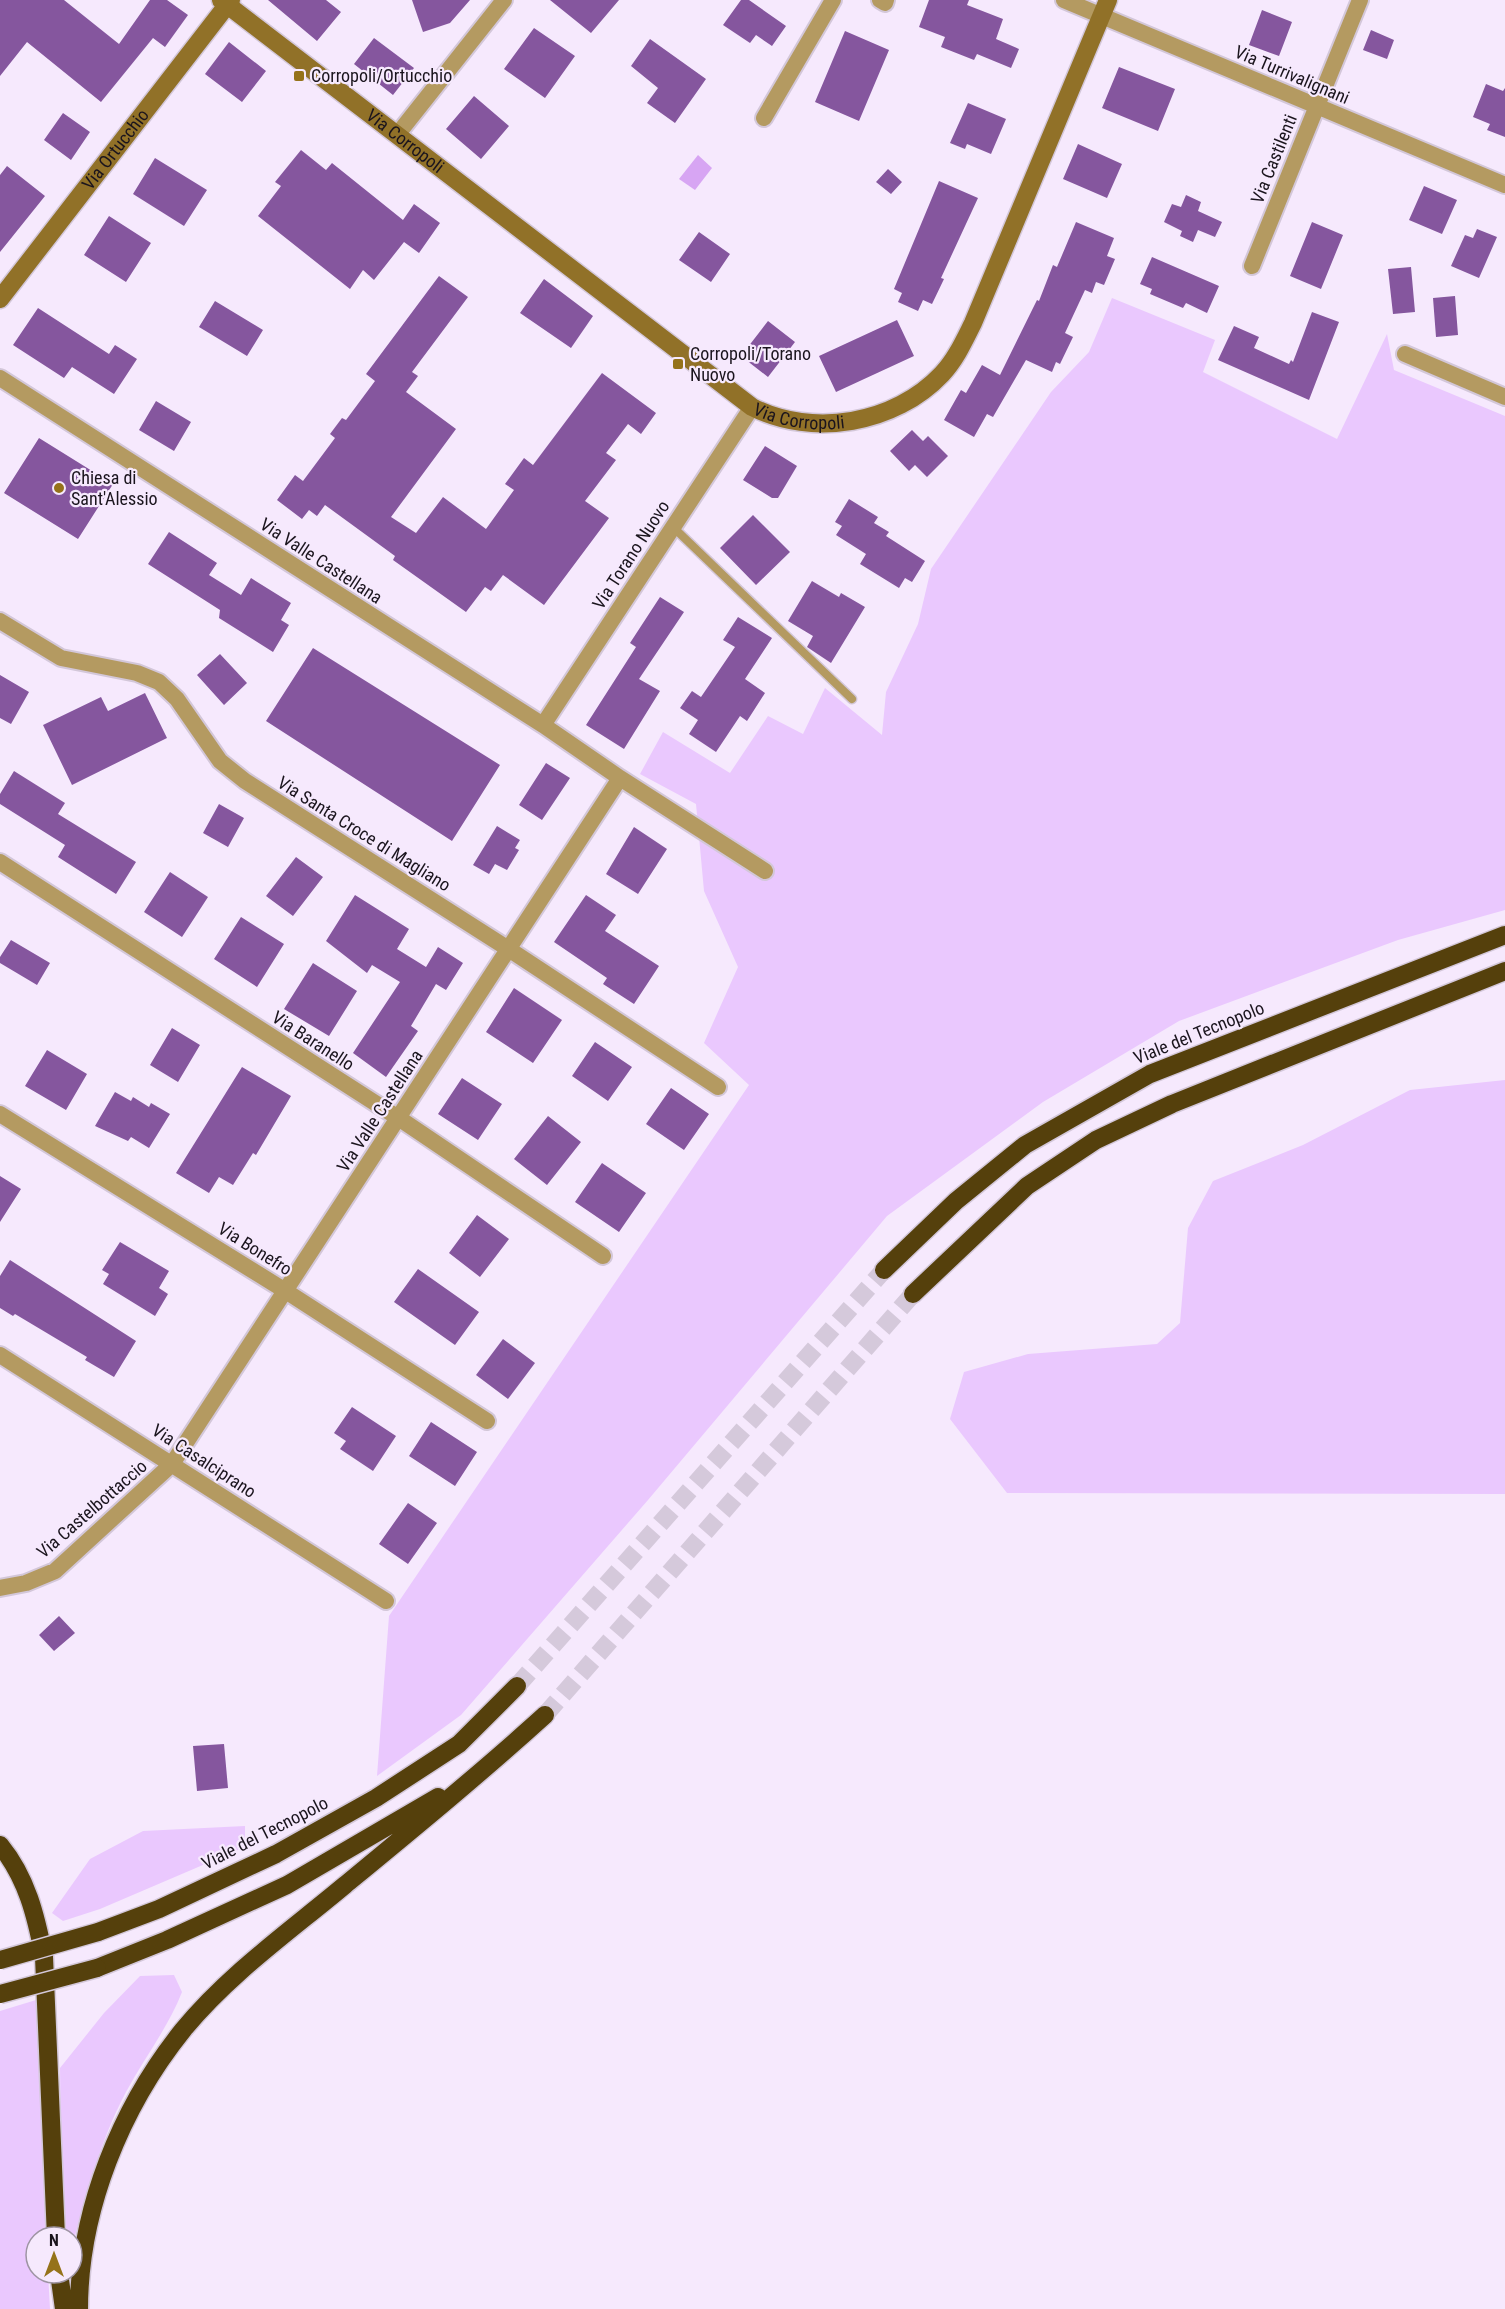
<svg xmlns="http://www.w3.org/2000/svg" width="1505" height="2309" viewBox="0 0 1505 2309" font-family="'Roboto Condensed',sans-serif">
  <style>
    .green { fill: #eac8fe }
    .water { fill: #d7a5f3 }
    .building { fill: #85569e }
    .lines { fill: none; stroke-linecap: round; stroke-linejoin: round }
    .highway-tunnel { stroke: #d5c9db; stroke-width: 18; stroke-dasharray: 18 9; stroke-linecap: butt }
    .lane-casing { stroke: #d3c7d9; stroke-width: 11 }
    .street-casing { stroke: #d3c7d9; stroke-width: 20 }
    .secondary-casing { stroke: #d3c7d9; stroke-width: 21 }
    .highway-casing { stroke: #d3c7d9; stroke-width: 21 }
    .lane { stroke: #b49a61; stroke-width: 8 }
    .street { stroke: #b49a61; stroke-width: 16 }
    .secondary { stroke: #917128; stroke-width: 18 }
    .highway { stroke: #55400c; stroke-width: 18 }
    .highway-bridge-casing { stroke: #d3c7d9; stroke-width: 21; stroke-linecap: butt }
    .highway-bridge { stroke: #55400c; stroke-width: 18 }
    .poi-dot { fill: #95721a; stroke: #f6e9fd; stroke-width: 2 }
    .labels { text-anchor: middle; stroke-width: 4.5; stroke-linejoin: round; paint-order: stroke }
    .street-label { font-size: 18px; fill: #1a141d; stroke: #f6e9fd }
    .poi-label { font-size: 18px; fill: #1a141d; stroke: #f6e9fd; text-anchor: start }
  </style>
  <rect width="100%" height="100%" fill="#f6e9fd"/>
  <path class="green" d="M1112,298L1215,340L1203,372L1337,439L1387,334L1394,370L1505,416V910L1398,940L1179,1021L1043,1102L887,1216L648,1500L461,1715L377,1776L389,1616L749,1085L704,1043L738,967L704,891L696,804L640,774L663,732L730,773L768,716L803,734L825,688L882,735L886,692L918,624L931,569L1051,392L1089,352Z
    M1505,1080V1494L1007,1493L950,1419L964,1372L1028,1354L1157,1344L1180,1323L1188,1228L1213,1181L1303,1145L1410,1090Z
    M245,1826V1847L100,1909L63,1921L52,1913L90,1859L143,1831Z
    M174,1975L182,1992C168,2028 144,2058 126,2092C100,2141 87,2193 72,2247V2237H63L62,2217L60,2068L104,2013L140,1976Z
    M36,2000L47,2237H36V2273H48L50,2309H0V2011Z"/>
  <path class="water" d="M698,155L712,168L695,190L679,179Z"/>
  <path class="building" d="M0,0H64L119,44L150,0H167L188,15L165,47L153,38L101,102L27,42L0,76Z
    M268,0H326L341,12L317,41Z
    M412,0H470L450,23L423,32Z
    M550,0H619L591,33Z
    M741,0H749L786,26L772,46L756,35L750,43L723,25Z
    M929,0H969L967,5L1003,19L996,39L1019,49L1011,68L977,54L974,60L941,47L945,37L919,27Z
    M1262,10L1292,22L1279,56L1249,45Z
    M534,28L575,56L545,98L504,69Z
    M1371,30L1394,40L1387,59L1363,50Z
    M845,31L889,50L859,121L815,102Z
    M374,38L414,68L393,95L354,64Z
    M650,39L706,79L675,123L647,103L658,88L631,66Z
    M229,42L266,71L242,102L205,74Z
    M1119,67L1175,89L1158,131L1102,108Z
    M1486,84L1503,91L1505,88V137L1487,130L1490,124L1473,117Z
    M474,96L509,126L481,159L446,129Z
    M968,103L1006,119L991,154L967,144L965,149L950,143Z
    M63,113L90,132L71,160L44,140Z
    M1078,144L1122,164L1107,198L1063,179Z
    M301,150L326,170L332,163L403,220L414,204L440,223L419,253L404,242L374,280L363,270L350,289L258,216L281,186L275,182Z
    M155,158L207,190L184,226L133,194Z
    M7,166L45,196L0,252V175Z
    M888,169L902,182L891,194L876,182Z
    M939,181L978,198L941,278L944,279L932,304L923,300L918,311L898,302L902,293L894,289Z
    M1424,186L1457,200L1442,234L1409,220Z
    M1186,195L1201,202L1198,211L1222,222L1215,237L1198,230L1193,242L1180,236L1182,231L1164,222L1172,204L1181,207Z
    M109,216L151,243L126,282L84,255Z
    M1076,222L1114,238L1107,256L1115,259L1104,285L1096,282L1092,293L1085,290L1065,333L1073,337L1060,364L1056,362L1052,372L1026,360L993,417L987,414L974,437L944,420L961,390L966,393L982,365L1000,375L1037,300L1039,301L1053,265L1057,267Z
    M1312,222L1343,235L1321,289L1290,276Z
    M1477,229L1497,237L1479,278L1451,266L1465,235L1473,238Z
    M699,232L730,254L711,282L679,260Z
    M1152,257L1219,286L1207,313L1186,303L1183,308L1150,294L1152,289L1140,284Z
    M1411,267L1415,312L1393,314L1388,269Z
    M439,276L468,297L412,372L418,376L406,392L456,429L391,517L416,533L443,497L486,529L514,490L505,484L524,458L533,465L602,373L656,413L641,434L628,424L606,453L616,460L585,501L609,518L544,605L503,575L491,591L485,587L466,612L393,560L395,556L325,505L317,516L309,510L302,519L277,500L295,475L303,481L335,438L330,434L342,418L346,420L375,381L366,374Z
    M544,279L593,316L571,348L520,313Z
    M1455,296L1458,335L1436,337L1433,298Z
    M215,301L263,330L247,356L199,327Z
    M38,308L109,354L115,345L137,359L114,394L72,367L64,378L13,345Z
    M1312,312L1339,322L1309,400L1218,360L1234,326L1259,337L1254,348L1289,364L1291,360L1293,362Z
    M897,320L914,356L836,392L819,356Z
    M768,321L795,342L768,377L741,356Z
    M156,401L191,422L174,451L139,430Z
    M912,430L923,441L928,436L948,456L927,477L915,465L909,471L890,451Z
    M39,438L113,484L78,539L4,493Z
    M765,446L797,466L778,498H772L743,480Z
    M849,499L878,517L874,523L889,532L886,536L925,561L912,582L905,578L899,588L860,564L866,554L836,535L842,526L835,522Z
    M753,515L790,552L756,585L720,548Z
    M169,532L217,563L209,575L241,595L251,578L291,603L281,620L289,625L273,652L219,618L220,610L148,564Z
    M812,581L839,597L841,593L865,607L831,663L807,647L813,636L788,621Z
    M660,597L684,612L639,679L660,691L624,749L586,725L636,647L630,643Z
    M738,617L772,638L745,679L765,693L747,721L740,716L716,752L689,734L698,720L680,708L692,691L701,697L735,647L723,640Z
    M313,648L500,765L452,841L266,721Z
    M220,654L247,683L224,705L197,675Z
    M0,675L29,692L11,724L0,718Z
    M145,693L167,738L72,785L43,725L101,697L108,711Z
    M546,763L570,778L542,820L519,805Z
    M14,771L65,803L58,814L136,862L116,894L58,857L65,845L0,804V794Z
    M219,804L244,818L228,847L203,833Z
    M497,826L520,840L515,848L519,850L507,870L495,864L489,874L473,865Z
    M634,827L667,849L638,894L606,874Z
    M296,857L323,877L293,916L266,896Z
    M170,872L208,897L182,937L144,912Z
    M355,895L409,929L397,949L426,967L438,947L463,963L446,990L436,984L411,1026L418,1031L386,1077L353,1053L400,982L372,965L367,973L326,941Z
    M586,895L616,915L605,931L659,966L634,1004L603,984L607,978L554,942Z
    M241,917L284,944L257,987L214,959Z
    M11,940L50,963L37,985L0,963V957Z
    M313,963L357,991L329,1036L284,1009Z
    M514,988L562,1020L533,1063L486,1032Z
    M172,1028L200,1045L178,1082L150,1065Z
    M595,1042L632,1067L608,1101L572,1076Z
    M47,1050L87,1074L66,1110L25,1086Z
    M242,1067L291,1096L256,1155L253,1153L233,1185L219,1177L209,1193L176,1173Z
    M462,1078L502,1104L478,1140L438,1114Z
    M671,1088L709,1114L684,1150L646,1124Z
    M115,1092L131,1101L133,1097L149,1107L151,1103L170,1114L149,1148L131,1137L128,1141L95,1126Z
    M548,1116L581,1142L547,1185L514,1159Z
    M602,1163L646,1193L619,1232L575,1202Z
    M0,1176L21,1189L0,1222Z
    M477,1215L509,1239L480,1277L449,1253Z
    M120,1242L169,1271L159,1288L168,1294L155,1316L103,1284L109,1274L102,1270Z
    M10,1260L136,1341L114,1377L85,1360L87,1357L15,1314L13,1316L0,1308V1276Z
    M418,1269L479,1312L455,1345L394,1302Z
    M503,1339L535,1363L508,1399L476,1375Z
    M352,1407L396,1436L373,1471L340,1449L346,1441L334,1433Z
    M431,1422L477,1452L455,1486L409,1456Z
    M408,1503L437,1523L408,1564L379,1544Z
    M59,1616L75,1633L54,1651L39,1635Z
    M224,1744L228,1788L197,1791L193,1746Z"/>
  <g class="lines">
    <path class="highway-tunnel" d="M517,1686L884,1270
      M545,1715L913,1294"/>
    <g class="lane-casing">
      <path id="lane" d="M673,527L852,699"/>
    </g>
    <g class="street-casing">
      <path id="street" d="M880,0L885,3L886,0
        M1064,0L1505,185
        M764,118L833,0
        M397,135L504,0
        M1252,266L1360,0
        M1405,354L1505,397
        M0,378L543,725L620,778L765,871
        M0,621L61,658L137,673L159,682L177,699L220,761L245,781L507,948L718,1087
        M543,725L752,407
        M0,862L400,1119L603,1256
        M0,1114L284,1290L487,1421
        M0,1355L386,1601
        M0,1588L26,1583L55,1571L172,1464L620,778"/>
    </g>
    <g class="secondary-casing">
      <g id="secondary">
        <path id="s1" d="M221,0L752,407C813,438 895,424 942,374C956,359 964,341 973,323L1108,0"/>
        <path id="s2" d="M0,299L231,0"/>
      </g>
    </g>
    <g class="highway-casing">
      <path id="highway" d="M884,1270L956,1201L1025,1145L1150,1074L1505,935
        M913,1294L1027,1186L1096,1140L1172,1104L1505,971
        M0,1845C27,1878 36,1916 44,1957L56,2237
        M98,1932L159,1909L276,1854L376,1798L459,1744L517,1686
        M97,1968L167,1940L287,1885L438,1797
        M59,2273L64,2309
        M79,2309C79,2210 121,2107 183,2030C229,1974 290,1931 345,1885C413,1829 480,1774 545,1715"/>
    </g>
    <use href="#lane" class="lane"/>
    <use href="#street" class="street"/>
    <use href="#secondary" class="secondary"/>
    <use href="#highway" class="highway"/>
    <g class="highway-bridge-casing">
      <path id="highway-bridge" d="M0,1960L98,1932
        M0,1994L97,1968"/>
    </g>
    <use href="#highway-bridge" class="highway-bridge"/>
  </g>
  <g class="poi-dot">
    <rect x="293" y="70" width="12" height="12" rx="3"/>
    <rect x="672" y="358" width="12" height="12" rx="3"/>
    <circle cx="59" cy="488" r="6"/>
  </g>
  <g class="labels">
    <g class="street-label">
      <text transform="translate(1292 75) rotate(23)" y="6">Via Turrivalignani</text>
      <text dy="6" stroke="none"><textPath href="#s1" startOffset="232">Via Corropoli</textPath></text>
      <text dy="6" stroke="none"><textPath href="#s2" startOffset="189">Via Ortucchio</textPath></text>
      <text transform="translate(1274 159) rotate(-68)" y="6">Via Castilenti</text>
      <text dy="6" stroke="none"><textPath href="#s1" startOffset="718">Via Corropoli</textPath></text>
      <text transform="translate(631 555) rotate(-57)" y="6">Via Torano Nuovo</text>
      <text transform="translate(321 561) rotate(33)" y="6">Via Valle Castellana</text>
      <text transform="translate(364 834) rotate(32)" y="6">Via Santa Croce di Magliano</text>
      <text transform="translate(1199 1033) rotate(-22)" y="6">Viale del Tecnopolo</text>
      <text transform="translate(313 1041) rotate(33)" y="6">Via Baranello</text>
      <text transform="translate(380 1111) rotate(-57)" y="6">Via Valle Castellana</text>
      <text transform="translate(255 1249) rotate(32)" y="6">Via Bonefro</text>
      <text transform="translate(204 1461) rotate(33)" y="6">Via Casalciprano</text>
      <text transform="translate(92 1509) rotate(-41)" y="6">Via Castelbottaccio</text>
      <text transform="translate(265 1833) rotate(-27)" y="6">Viale del Tecnopolo</text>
    </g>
    <g class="poi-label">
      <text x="311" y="82">Corropoli/Ortucchio</text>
      <text x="690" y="360">Corropoli/Torano<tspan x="690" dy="21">Nuovo</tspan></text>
      <text x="71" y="484">Chiesa di<tspan x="71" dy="21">Sant'Alessio</tspan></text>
    </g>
  </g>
  <g transform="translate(54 2255)"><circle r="28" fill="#f6e9fd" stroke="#9e94a3" stroke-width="1.5"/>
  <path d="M0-4.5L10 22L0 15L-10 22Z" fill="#95721a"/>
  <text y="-9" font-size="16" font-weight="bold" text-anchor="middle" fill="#1a141d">N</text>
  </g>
</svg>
